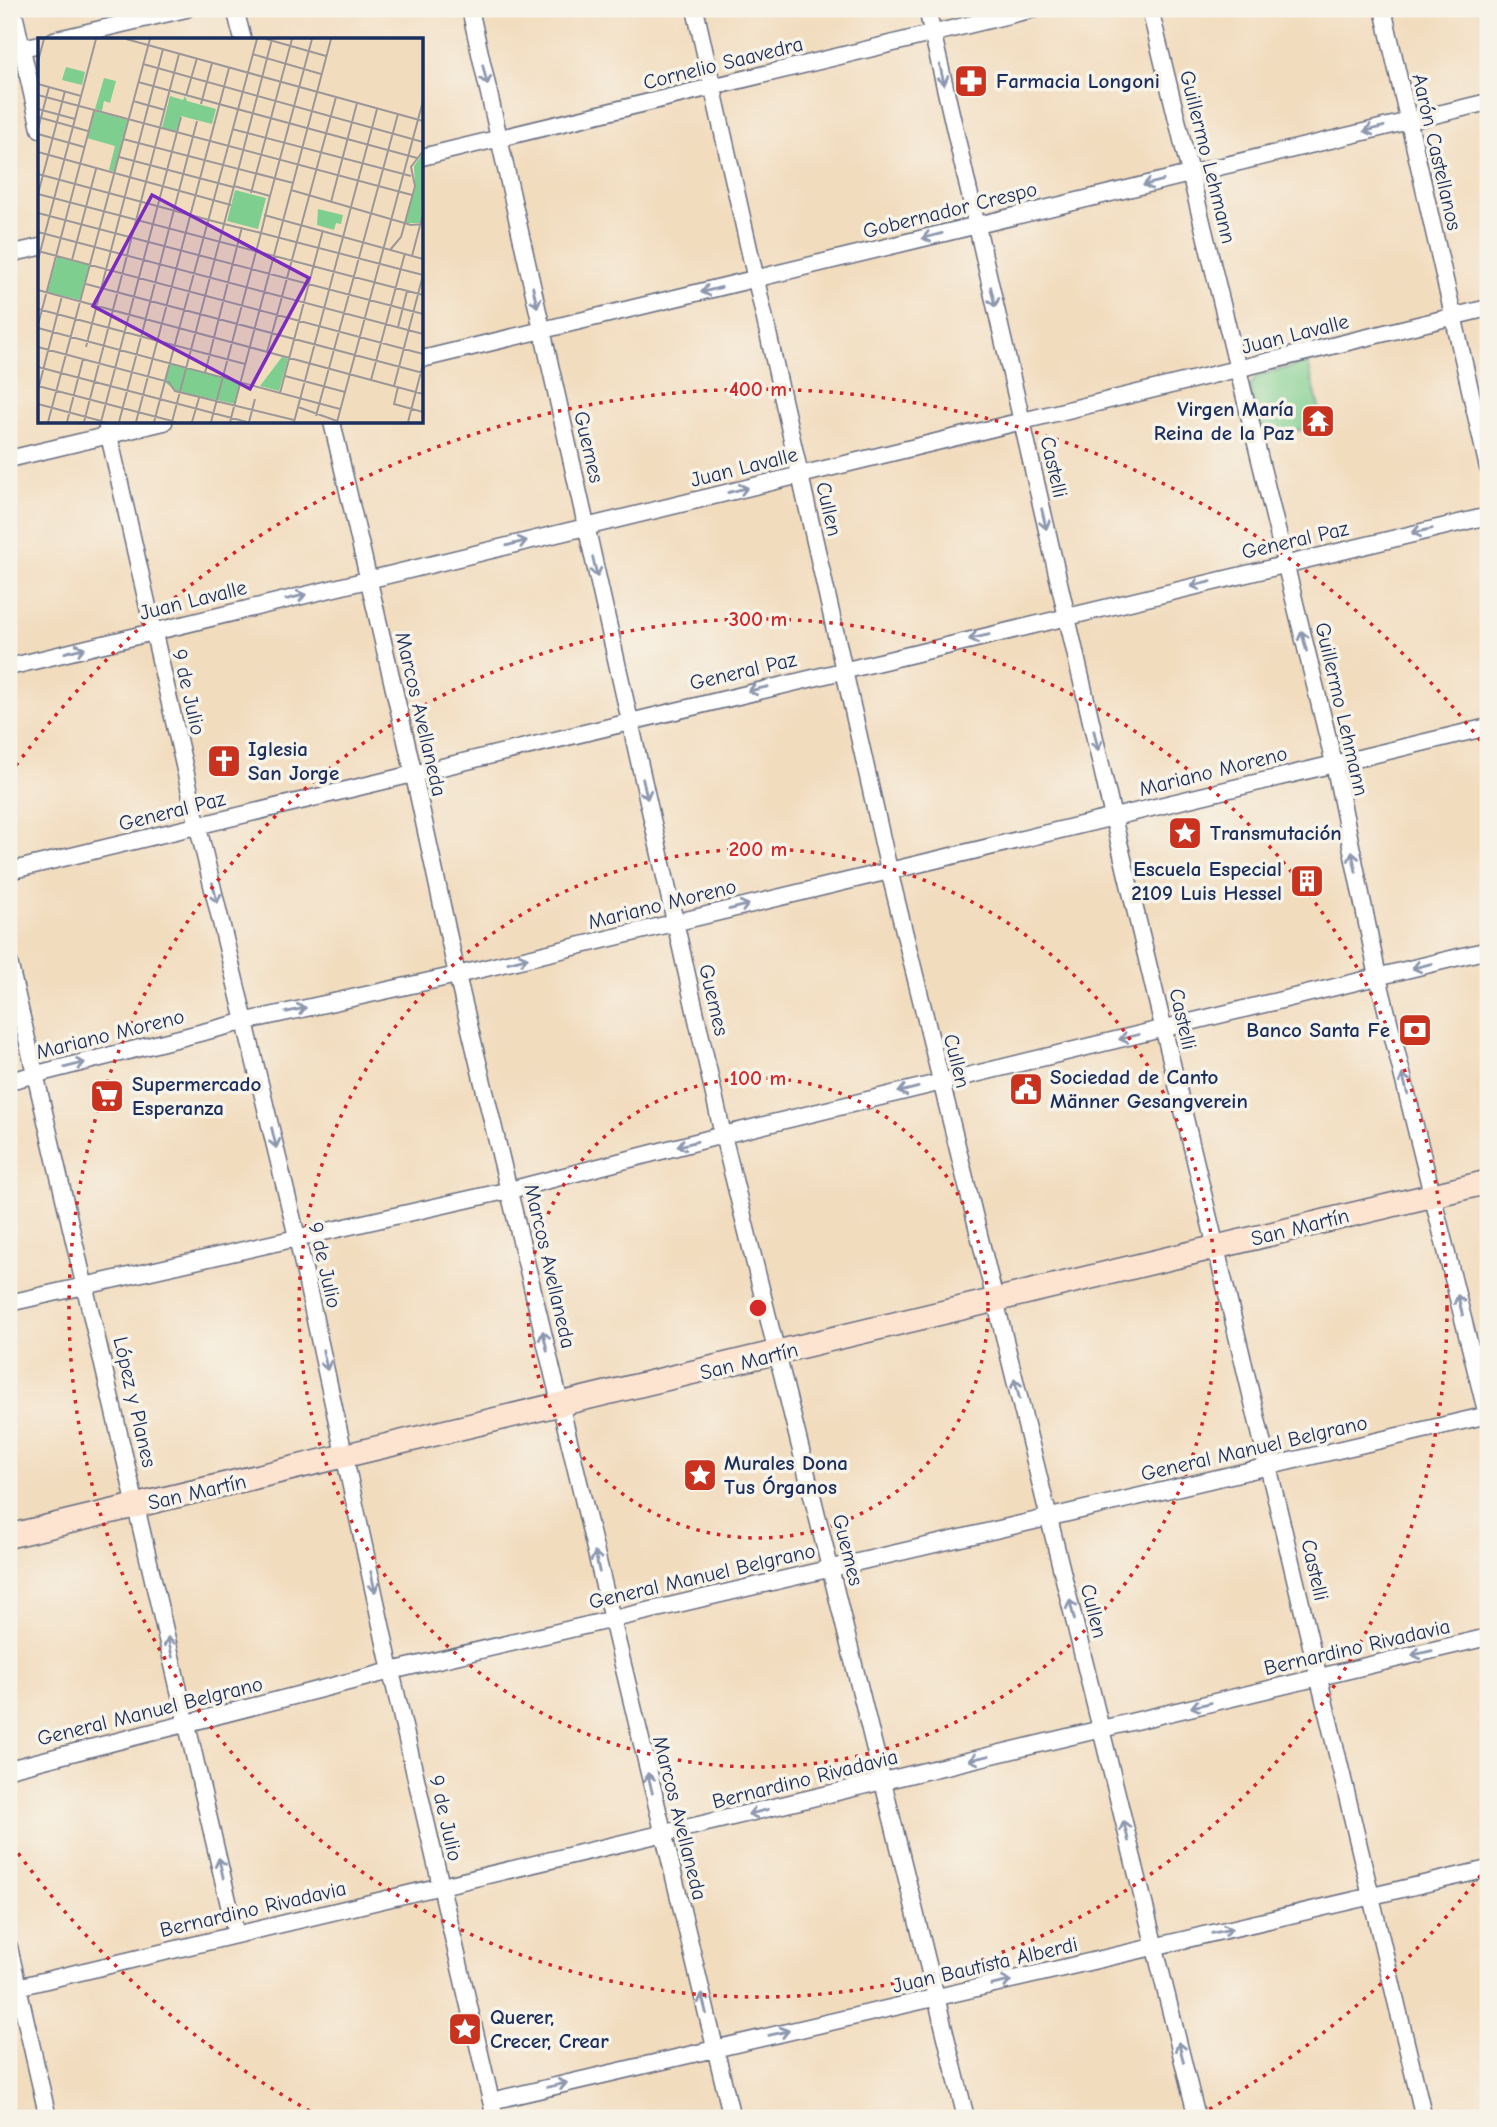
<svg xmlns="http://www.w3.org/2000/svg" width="1497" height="2127" viewBox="0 0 1497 2127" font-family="'Comic Neue',sans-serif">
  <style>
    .green { fill: #7ecf8f; stroke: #4c7f76; stroke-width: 2 }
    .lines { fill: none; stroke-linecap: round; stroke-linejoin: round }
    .street-casing { stroke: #666c80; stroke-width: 19 }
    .secondary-casing { stroke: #666c80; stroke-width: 26 }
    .street { stroke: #fff; stroke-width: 16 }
    .secondary { stroke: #fde4d1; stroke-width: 23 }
    .oneway { stroke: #8d97ae }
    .ring { fill: none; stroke: #d62828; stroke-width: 3.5; stroke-dasharray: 3.5 7 }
    .labels { text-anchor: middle; stroke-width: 7; stroke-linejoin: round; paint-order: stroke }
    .street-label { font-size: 21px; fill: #1b2f5e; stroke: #f7f3e8 }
    .poi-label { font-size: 21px; font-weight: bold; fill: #1b2f5e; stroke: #f7f3e8; text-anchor: start }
    .inset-road { fill: none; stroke: #9c9798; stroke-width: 2 }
    .view { fill: #7b2cbf; fill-opacity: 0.15; stroke: #7b2cbf; stroke-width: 3.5 }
    .inset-edge { fill: none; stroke: #1b2f5e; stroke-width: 3.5 }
    .centre { fill: #d62828; stroke: #f7f3e8; stroke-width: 3.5 }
    .ring-label { font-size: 21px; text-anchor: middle; font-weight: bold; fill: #d62828; stroke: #f7f3e8; stroke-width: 7; stroke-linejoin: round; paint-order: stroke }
  </style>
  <rect width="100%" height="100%" fill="#f7f3e8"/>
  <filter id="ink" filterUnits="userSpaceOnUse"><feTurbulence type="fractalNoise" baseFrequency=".0143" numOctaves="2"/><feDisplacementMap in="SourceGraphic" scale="14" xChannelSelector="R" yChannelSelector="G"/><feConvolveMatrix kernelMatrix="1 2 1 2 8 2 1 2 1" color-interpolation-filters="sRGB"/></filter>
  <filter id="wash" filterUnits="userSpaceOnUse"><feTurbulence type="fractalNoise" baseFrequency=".00686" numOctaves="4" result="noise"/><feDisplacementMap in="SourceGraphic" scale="28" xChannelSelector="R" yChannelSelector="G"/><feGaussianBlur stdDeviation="1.57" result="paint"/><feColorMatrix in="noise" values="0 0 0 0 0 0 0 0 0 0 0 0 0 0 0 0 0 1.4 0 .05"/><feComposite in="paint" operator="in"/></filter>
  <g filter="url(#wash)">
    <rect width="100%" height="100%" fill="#f2dcbe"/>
    <path class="green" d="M1308,363L1322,420L1316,426L1261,439L1249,387L1258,375Z"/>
  </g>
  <g filter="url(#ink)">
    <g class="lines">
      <g class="street-casing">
        <path id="street" d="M13,9L40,129
          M235,9L243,40
          M470,9L723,1135L966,2118
          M695,9L889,870L1197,2118
          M927,9L1113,817L1424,2118
          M1150,9L1334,763L1378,977L1488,1419
          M1383,9L1488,468
          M54,40L186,9
          M9,51L40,44
          M422,157L1034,9
          M9,254L40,247
          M422,359L1488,102
          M106,422L198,827L297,1237L391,1671L495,2118
          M332,422L413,771L457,975L732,2118
          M9,459L164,422
          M9,667L1488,308
          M9,871L1488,516
          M9,962L236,1935
          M9,1081L247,1021L457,975L1488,727
          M9,1303L510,1190L723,1135L1488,950
          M9,1769L391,1671L1488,1415
          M9,1947L48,2118
          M9,1989L1488,1637
          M491,2101L1488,1869"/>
      </g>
      <g class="secondary-casing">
        <path id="secondary" d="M9,1536L1488,1182"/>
      </g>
      <use href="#street" class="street"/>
      <use href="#secondary" class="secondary"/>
    </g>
    <defs><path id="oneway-shaft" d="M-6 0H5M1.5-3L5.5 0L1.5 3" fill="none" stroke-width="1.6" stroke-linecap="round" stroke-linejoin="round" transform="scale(1.75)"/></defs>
    <g class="oneway">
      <use href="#oneway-shaft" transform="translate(485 75) rotate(77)"/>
      <use href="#oneway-shaft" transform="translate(942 75) rotate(77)"/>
      <use href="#oneway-shaft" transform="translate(1374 129) rotate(166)"/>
      <use href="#oneway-shaft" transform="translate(1153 183) rotate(166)"/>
      <use href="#oneway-shaft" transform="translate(932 236) rotate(166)"/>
      <use href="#oneway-shaft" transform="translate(711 290) rotate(166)"/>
      <use href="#oneway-shaft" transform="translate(535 297) rotate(77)"/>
      <use href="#oneway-shaft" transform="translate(993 297) rotate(77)"/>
      <use href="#oneway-shaft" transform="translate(738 490) rotate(-14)"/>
      <use href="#oneway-shaft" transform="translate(1044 519) rotate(77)"/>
      <use href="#oneway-shaft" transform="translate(1422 531) rotate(167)"/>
      <use href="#oneway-shaft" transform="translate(517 543) rotate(-14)"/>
      <use href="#oneway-shaft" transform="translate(595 567) rotate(77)"/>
      <use href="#oneway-shaft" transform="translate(1201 584) rotate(167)"/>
      <use href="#oneway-shaft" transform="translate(296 597) rotate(-14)"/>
      <use href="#oneway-shaft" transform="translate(979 637) rotate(167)"/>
      <use href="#oneway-shaft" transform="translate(1304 641) rotate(-104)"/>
      <use href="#oneway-shaft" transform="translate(75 650) rotate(-14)"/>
      <use href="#oneway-shaft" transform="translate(758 689) rotate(167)"/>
      <use href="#oneway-shaft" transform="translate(1096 740) rotate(77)"/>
      <use href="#oneway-shaft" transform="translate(645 789) rotate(77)"/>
      <use href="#oneway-shaft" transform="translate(1354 862) rotate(-102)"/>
      <use href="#oneway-shaft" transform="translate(215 893) rotate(76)"/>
      <use href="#oneway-shaft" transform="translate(739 907) rotate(-14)"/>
      <use href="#oneway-shaft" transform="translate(518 960) rotate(-14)"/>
      <use href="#oneway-shaft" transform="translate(1422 966) rotate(166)"/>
      <use href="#oneway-shaft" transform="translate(296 1010) rotate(-13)"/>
      <use href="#oneway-shaft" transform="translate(1129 1037) rotate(166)"/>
      <use href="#oneway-shaft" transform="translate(75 1065) rotate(-14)"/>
      <use href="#oneway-shaft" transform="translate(1405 1084) rotate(-104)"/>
      <use href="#oneway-shaft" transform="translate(908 1090) rotate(166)"/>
      <use href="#oneway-shaft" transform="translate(274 1138) rotate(77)"/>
      <use href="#oneway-shaft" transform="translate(687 1144) rotate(166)"/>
      <use href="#oneway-shaft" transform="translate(1460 1305) rotate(-104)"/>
      <use href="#oneway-shaft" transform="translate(545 1341) rotate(-103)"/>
      <use href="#oneway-shaft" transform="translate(325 1360) rotate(77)"/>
      <use href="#oneway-shaft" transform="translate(1017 1389) rotate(-104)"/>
      <use href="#oneway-shaft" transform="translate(597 1562) rotate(-103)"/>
      <use href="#oneway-shaft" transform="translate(373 1582) rotate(78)"/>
      <use href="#oneway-shaft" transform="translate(1072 1610) rotate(-104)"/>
      <use href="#oneway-shaft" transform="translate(170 1647) rotate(-103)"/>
      <use href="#oneway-shaft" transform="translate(1422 1653) rotate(167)"/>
      <use href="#oneway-shaft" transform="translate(1201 1705) rotate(167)"/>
      <use href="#oneway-shaft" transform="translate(979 1758) rotate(167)"/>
      <use href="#oneway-shaft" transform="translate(650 1783) rotate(-103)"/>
      <use href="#oneway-shaft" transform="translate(758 1812) rotate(166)"/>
      <use href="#oneway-shaft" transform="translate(1126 1831) rotate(-104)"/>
      <use href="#oneway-shaft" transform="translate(221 1868) rotate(-103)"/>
      <use href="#oneway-shaft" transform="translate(1222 1931) rotate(-13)"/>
      <use href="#oneway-shaft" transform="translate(1001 1983) rotate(-13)"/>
      <use href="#oneway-shaft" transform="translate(704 2004) rotate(-104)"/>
      <use href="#oneway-shaft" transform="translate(779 2033) rotate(-13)"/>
      <use href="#oneway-shaft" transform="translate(1181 2052) rotate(-104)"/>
      <use href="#oneway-shaft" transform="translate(557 2085) rotate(-13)"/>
    </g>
  </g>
  <g class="ring">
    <circle cx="758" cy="1308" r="230"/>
    <circle cx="758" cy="1308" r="459"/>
    <circle cx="758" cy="1308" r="689"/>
    <path d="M1487 1867A919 919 0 0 1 1197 2116M319 2116A919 919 0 0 1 10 1842M10 774A919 919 0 0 1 1487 749"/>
  </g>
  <defs>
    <g id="pharmacy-square" transform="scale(1.75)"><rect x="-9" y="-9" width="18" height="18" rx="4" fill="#c8321e" stroke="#f7f3e8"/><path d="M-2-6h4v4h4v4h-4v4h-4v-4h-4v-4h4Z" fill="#fff"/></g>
    <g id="temple-square" transform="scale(1.75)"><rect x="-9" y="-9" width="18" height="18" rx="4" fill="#c8321e" stroke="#f7f3e8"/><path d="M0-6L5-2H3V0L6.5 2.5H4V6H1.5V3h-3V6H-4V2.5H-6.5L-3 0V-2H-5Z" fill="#fff"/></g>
    <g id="church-square" transform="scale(1.75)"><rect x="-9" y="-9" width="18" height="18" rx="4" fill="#c8321e" stroke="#f7f3e8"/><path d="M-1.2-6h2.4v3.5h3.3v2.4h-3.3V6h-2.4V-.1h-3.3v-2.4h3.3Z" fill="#fff"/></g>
    <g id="sight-square" transform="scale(1.75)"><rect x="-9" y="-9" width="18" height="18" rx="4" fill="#c8321e" stroke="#f7f3e8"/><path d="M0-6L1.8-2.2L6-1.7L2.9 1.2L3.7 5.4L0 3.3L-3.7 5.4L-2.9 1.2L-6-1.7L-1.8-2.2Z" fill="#fff"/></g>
    <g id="building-square" transform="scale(1.75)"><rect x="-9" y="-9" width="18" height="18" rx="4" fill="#c8321e" stroke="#f7f3e8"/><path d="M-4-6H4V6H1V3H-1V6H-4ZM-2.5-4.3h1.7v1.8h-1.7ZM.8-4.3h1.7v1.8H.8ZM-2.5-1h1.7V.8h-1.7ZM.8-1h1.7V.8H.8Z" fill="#fff"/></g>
    <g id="bank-square" transform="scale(1.75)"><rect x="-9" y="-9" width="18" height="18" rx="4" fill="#c8321e" stroke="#f7f3e8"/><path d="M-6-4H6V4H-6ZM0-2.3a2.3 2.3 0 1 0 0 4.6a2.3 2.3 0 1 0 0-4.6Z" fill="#fff"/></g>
    <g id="civic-square" transform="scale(1.75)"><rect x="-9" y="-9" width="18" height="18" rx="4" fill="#c8321e" stroke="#f7f3e8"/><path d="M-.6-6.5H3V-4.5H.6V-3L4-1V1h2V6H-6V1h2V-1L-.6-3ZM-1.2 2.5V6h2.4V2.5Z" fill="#fff"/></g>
    <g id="supermarket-square" transform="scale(1.75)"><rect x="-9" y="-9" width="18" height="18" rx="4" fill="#c8321e" stroke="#f7f3e8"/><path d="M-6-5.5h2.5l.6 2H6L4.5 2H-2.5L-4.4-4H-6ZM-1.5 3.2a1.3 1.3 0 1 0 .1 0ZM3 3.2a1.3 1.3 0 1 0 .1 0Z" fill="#fff"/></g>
  </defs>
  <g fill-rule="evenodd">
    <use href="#pharmacy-square" x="971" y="81"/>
    <use href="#temple-square" x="1318" y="421"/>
    <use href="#church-square" x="224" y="761"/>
    <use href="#sight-square" x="1185" y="833"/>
    <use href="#building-square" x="1307" y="881"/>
    <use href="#bank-square" x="1415" y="1030"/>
    <use href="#civic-square" x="1026" y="1089"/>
    <use href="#supermarket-square" x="107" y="1096"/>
    <use href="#sight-square" x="700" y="1475"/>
    <use href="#sight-square" x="465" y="2029"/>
  </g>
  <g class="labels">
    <g class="street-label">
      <text transform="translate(723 63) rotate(-14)" y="7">Cornelio Saavedra</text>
      <text transform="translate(1437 152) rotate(77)" y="7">Aarón Castellanos</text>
      <text transform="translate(1208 157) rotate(76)" y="7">Guillermo Lehmann</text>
      <text transform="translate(950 210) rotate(-14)" y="7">Gobernador Crespo</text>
      <text transform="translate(1295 334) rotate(-14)" y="7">Juan Lavalle</text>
      <text transform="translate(589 447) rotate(77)" y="7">Guemes</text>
      <text transform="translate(744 467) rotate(-14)" y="7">Juan Lavalle</text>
      <text transform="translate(1054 467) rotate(77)" y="7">Castelli</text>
      <text transform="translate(829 509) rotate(77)" y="7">Cullen</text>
      <text transform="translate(1295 540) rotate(-13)" y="7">General Paz</text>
      <text transform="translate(193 600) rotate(-14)" y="7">Juan Lavalle</text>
      <text transform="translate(743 671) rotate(-13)" y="7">General Paz</text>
      <text transform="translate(189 692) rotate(77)" y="7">9 de Julio</text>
      <text transform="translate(1342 709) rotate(77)" y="7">Guillermo Lehmann</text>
      <text transform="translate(421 714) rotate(77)" y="7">Marcos Avellaneda</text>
      <text transform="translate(1213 771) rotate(-14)" y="7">Mariano Moreno</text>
      <text transform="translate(172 811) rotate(-14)" y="7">General Paz</text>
      <text transform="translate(662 904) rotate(-14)" y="7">Mariano Moreno</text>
      <text transform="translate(714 1000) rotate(77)" y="7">Guemes</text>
      <text transform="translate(1183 1019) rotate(77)" y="7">Castelli</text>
      <text transform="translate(110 1034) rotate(-14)" y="7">Mariano Moreno</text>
      <text transform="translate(957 1061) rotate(76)" y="7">Cullen</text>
      <text transform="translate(1300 1227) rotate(-14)" y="7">San Martín</text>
      <text transform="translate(325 1265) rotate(77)" y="7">9 de Julio</text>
      <text transform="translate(550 1266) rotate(77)" y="7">Marcos Avellaneda</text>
      <text transform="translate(749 1361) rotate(-14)" y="7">San Martín</text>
      <text transform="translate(135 1402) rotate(77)" y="7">López y Planes</text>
      <text transform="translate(1254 1448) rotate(-13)" y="7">General Manuel Belgrano</text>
      <text transform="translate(197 1492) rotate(-13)" y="7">San Martín</text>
      <text transform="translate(848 1550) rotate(76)" y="7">Guemes</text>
      <text transform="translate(1315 1570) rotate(77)" y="7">Castelli</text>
      <text transform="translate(702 1576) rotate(-13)" y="7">General Manuel Belgrano</text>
      <text transform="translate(1094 1611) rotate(76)" y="7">Cullen</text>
      <text transform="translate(1357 1647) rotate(-13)" y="7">Bernardino Rivadavia</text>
      <text transform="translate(150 1711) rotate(-14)" y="7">General Manuel Belgrano</text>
      <text transform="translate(805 1779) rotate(-14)" y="7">Bernardino Rivadavia</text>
      <text transform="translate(446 1818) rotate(77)" y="7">9 de Julio</text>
      <text transform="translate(680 1818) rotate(76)" y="7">Marcos Avellaneda</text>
      <text transform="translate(253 1909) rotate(-13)" y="7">Bernardino Rivadavia</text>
      <text transform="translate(985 1965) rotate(-13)" y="7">Juan Bautista Alberdi</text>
    </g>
    <g class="poi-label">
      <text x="996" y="88">Farmacia Longoni</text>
      <text x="1294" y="416" text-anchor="end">Virgen María<tspan x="1294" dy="24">Reina de la Paz</tspan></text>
      <text x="248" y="756">Iglesia<tspan x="248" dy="24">San Jorge</tspan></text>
      <text x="1210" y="840">Transmutación</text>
      <text x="1282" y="876" text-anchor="end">Escuela Especial<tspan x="1282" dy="24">2109 Luis Hessel</tspan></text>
      <text x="1390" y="1037" text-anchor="end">Banco Santa Fe</text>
      <text x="1050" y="1084">Sociedad de Canto<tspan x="1050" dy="24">Männer Gesangverein</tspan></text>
      <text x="132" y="1091">Supermercado<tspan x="132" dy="24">Esperanza</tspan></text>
      <text x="724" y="1470">Murales Dona<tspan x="724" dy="24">Tus Órganos</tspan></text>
      <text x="490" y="2024">Querer,<tspan x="490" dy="24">Crecer, Crear</tspan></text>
    </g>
  </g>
  <g transform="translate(38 38)">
    <rect width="385" height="385" fill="#f2dcbe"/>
    <path d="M28,29L47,34L44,47L24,42ZM66,40L78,43L72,65L66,63L64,73L57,71ZM132,58L145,62L147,58L149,63L178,71L174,86L143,78L138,94L124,90ZM56,73L90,82L77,134L71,132L77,108L49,100ZM385,115L383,185H367L377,148L376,128ZM197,152L228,160L220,191L189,183ZM280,171L305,177L303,186L298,185L296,192L279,187ZM19,219L51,227L42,262L9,254ZM244,319L250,321L241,353L222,348ZM131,325L202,344L197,366L137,353L126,343Z" fill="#7ecf8f"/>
    <path class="inset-road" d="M88,1L385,83M228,1L288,18M214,16L283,36M0,23L6,1M105,26L385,104M100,44L379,120M0,46L43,58M0,57L374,157M148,58L159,20M95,63L127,72M163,66L174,25M0,71L37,81M0,79L50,93M0,91L11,49M194,91L373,138M0,96L46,109M85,101L255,145M0,114L193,167M81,119L195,149M0,136L186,186L134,384M196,148L234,1M196,148L232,158L223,195L186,186ZM253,152L373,187L385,186M213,155L254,1M0,156L385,257M0,156L27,53M232,158L274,1M293,164L319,65M0,175L385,276M226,177L385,221M0,194L385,296M352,212L363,199L377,148L373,129L385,113M0,213L385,316M374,218L385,176M0,222L58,1M34,222L58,131M48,246L385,335M0,252L385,356M0,271L207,326M0,287L56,73M360,289L369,253M0,290L302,371M0,309L131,344L137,353L256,382M48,309L125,11M229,314L298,59M0,329L209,384M167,335L204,189M247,338L307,354M333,342L367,215M0,348L138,384M356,348L385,237M360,349L356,366L385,374M0,352L24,258M242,355L285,192M0,366L67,384M260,369L299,383M278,378L360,76M10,384L112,1M29,384L45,321M46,384L141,16M63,384L143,79M81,384L159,83M98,384L191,30M116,384L219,1M154,384L161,360M173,384L223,195L385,237M192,384L293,1M211,384L217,361M256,384L339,71M299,384L385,63M370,384L385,326"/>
    <path class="view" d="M114,157L271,240L212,351L55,268Z"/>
    <rect width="385" height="385" class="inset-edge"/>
  </g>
  <circle cx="758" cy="1308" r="10" class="centre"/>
  <g class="ring-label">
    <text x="758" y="396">400 m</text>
    <text x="758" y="626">300 m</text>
    <text x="758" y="856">200 m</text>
    <text x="758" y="1085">100 m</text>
  </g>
  <rect width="1497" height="2127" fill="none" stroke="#f7f3e8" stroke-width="35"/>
</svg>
